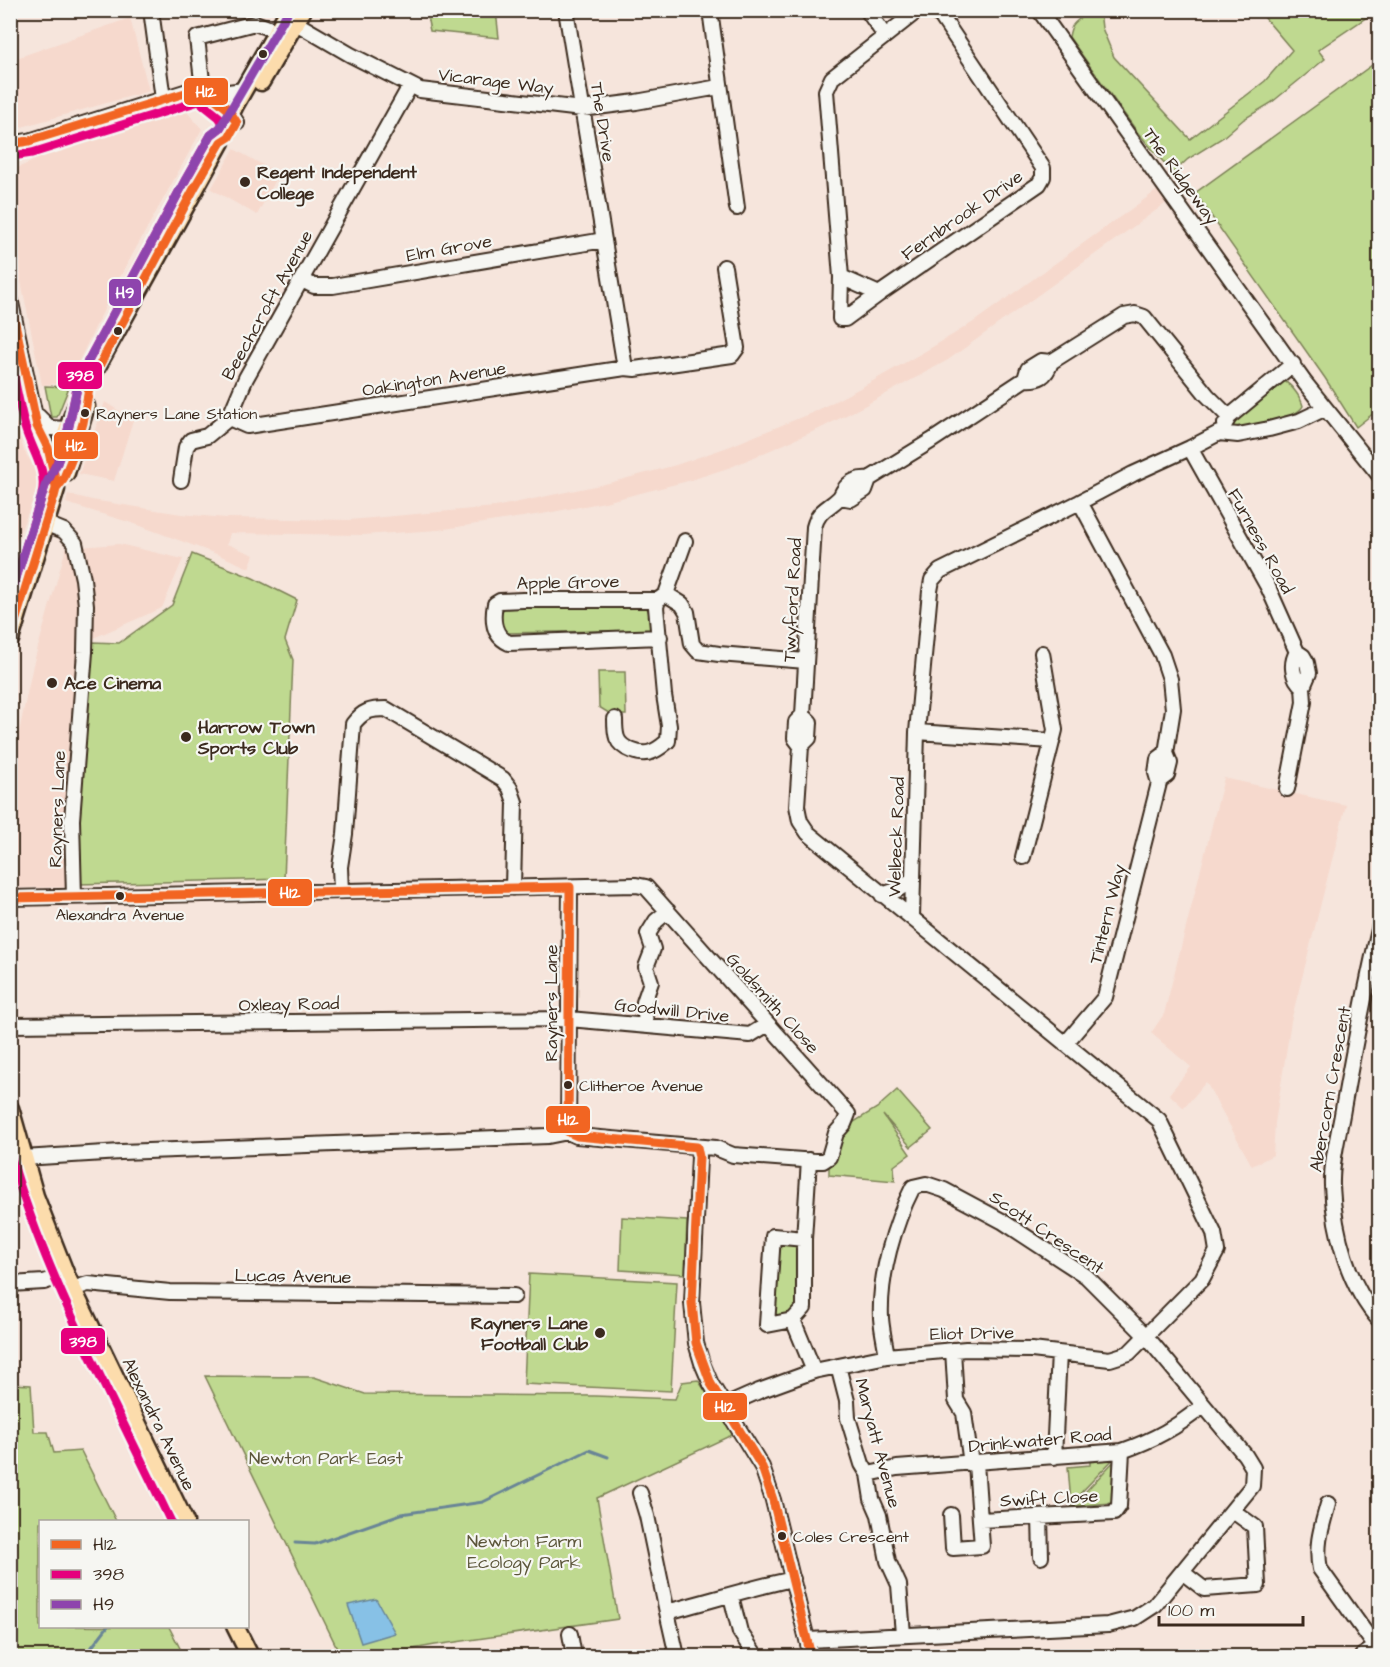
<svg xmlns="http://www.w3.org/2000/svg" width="1390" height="1667" viewBox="0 0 1390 1667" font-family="'Architects Daughter',sans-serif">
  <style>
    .built { fill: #f6d9cd }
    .green { fill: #bfd990; stroke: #7d8257; stroke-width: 1.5 }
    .water { fill: #87c1e6; stroke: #698596; stroke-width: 1.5 }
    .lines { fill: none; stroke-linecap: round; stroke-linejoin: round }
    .stream { stroke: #698596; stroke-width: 3 }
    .minor-casing { stroke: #3b2a1e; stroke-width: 18 }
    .major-casing { stroke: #3b2a1e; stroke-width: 21 }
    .minor { stroke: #f6f6f2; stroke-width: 14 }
    .major { stroke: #fcdcac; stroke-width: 16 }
    .bus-1-casing { stroke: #f6f6f2; stroke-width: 14 }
    .bus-2-casing { stroke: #f6f6f2; stroke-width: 14 }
    .bus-3-casing { stroke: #f6f6f2; stroke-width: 14 }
    .bus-1 { stroke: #f26522; stroke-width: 9 }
    .bus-2 { stroke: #e5007d; stroke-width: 9 }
    .bus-3 { stroke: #8e44ad; stroke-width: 9 }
    .bus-dot { fill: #3b2a1e; stroke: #f6f6f2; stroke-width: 2 }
    .labels { text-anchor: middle; stroke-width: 4.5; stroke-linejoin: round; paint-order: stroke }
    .bus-label { font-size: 16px; fill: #3b2a1e; stroke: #f6f6f2; text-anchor: start }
    .street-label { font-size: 18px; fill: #3b2a1e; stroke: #f6f6f2 }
    .poi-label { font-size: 18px; font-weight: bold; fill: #3b2a1e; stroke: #f6f6f2; text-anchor: start }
    .park-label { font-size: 18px; fill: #5c563a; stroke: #f6f6f2 }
    .line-badge { stroke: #f6f6f2; stroke-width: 2 }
    .badge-label { font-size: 16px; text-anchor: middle; font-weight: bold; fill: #fff }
  </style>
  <rect width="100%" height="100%" fill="#f6e5dc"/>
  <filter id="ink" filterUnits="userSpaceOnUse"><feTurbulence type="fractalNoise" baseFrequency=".0167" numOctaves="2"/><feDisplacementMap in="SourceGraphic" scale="12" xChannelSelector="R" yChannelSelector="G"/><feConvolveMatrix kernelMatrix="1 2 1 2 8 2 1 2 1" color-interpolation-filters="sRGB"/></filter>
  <g filter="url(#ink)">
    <path class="built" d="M130,18L149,91L11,130V60Z
      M184,109L202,129L119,279L68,383L42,385L21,281L17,168L107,130Z
      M234,149L279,174L257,215L211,189Z
      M1159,189L1169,201L948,360L862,407L819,429L731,467L688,481L605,502L542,514L438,530L363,535L230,533L227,544L254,555L249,568L219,555L135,524L66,503L68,494L92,500L181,514L226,518L349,520L495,507L609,483L676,465L728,447L814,412L862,387L929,349L972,323Z
      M10,401L24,451L41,477L33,500L11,554Z
      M105,402L133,420L114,481L79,474Z
      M119,544L183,559L162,608L82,643L69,738L68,887L15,888L12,821L13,761L33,665L66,548Z
      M1224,778L1346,805L1291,1021L1275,1123L1273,1155L1252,1166L1206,1082L1184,1108L1169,1094L1191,1067L1151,1033L1164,1014Z"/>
    <path class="green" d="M426,11H496L499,38L430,31Z
      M1087,11H1100L1102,28L1114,57L1190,139L1265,81L1292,50L1259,11H1376L1318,50L1325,59L1271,103L1244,119L1222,138L1188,159L1173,173L1138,133L1069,37C1072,19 1078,23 1087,11Z
      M1379,60V409L1356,427L1325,378L1195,193Z
      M1284,381C1292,385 1301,398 1303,406C1296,419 1247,428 1233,426L1232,423L1280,382Z
      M45,386L69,387L57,417H51Z
      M192,554L253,578L297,600L285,640L293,660L284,879L78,884C79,803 83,722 92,642L119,643L172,605Z
      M642,604L646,606L653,622L650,630L505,633C500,627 499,615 504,608Z
      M598,672H625L626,715H612L599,707Z
      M897,1090L932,1130L911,1147L883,1115L910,1154L894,1166L895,1181L829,1175V1157L836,1133L877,1108Z
      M622,1217L687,1221L685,1274L620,1270Z
      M773,1244H804L798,1316L773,1319Z
      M529,1274L677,1282L671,1391L524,1384Z
      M205,1376L314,1377L365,1394L595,1396L675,1399L682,1382L698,1380L734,1434L597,1498L618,1619L435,1645L374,1656H341Z
      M11,1384L31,1385L34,1432H48L54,1453L81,1451L116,1521L40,1522V1626L169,1627L184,1656H11Z
      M1117,1455L1071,1503L1068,1467L1090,1465V1457Z
      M1116,1459L1112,1503L1072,1506Z"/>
    <path class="water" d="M376,1599L395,1633L361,1643L348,1605Z"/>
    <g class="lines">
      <path class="stream" d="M295,1543L315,1544L401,1514L483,1502L589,1450L608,1457
        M85,1656L108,1626"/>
      <g class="minor-casing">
        <path id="minor" d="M151,10L163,99
          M566,10L625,368
          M710,10L737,208
          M867,10L885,36
          M925,10L917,11L832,78L826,91L841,277L879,294L1039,184L1043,177V168L941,16L931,10
          M1039,10L1305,383L1380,476
          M289,19L351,55L420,90L582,109L636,102L719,87
          M203,89L197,38L255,23L277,31
          M203,89L228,109L237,123
          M10,144L29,141L194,89L228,92L244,90
          M841,277L840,319H845L879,294
          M302,280L314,286H333L604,240
          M10,298L37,426L48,448L55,476
          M1025,379L1028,369L1041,361L1051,362L1124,316L1135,314L1144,317L1207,395L1229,417
          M38,416L50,428L67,429L75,427
          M229,418L246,378L410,86
          M1225,424L1229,417L1293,364
          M1190,448L1268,587L1297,652L1303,656L1307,663L1309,673L1303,687L1304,702L1287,789
          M181,480L186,447L191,440L207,436L229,418L247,426L625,368L635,369L732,355L737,348L724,267
          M840,497L851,499L865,490L869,479
          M1080,502L1162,655L1170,679L1173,709L1166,753L1170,763L1167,775L1159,781
          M47,524L64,531L75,543L83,579L86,605L85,652L72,820L74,897
          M666,594L685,541
          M658,600H523L500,601L495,604C492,620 493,636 509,643L660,637
          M1297,652C1290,664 1292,678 1303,687
          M615,719C615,725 615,732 617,738C621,749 641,756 651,752C658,750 663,745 668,741L669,726L664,695L656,607L658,600L666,594L682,604L687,612L692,644L698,651L719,654L806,661
          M917,732L1052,741
          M801,746L809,738L810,722L803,715
          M1023,857L1055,730L1042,653
          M341,891L340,867L345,834L353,724C363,711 370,709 386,709L503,779L510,788L515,802L513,888
          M882,895L897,890L911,881
          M10,898L636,885L646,887L848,1114L844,1124L836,1133L829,1157L823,1161H816L733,1155L716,1148L577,1136L568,1132L570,887
          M912,917L917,732L930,591L932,580L940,571L1080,502L1133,474L1190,448L1219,433L1238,435L1269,429L1299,421L1324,409
          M1380,925C1366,986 1354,1047 1343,1109C1339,1134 1331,1160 1332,1186C1334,1232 1348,1286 1380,1321
          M10,1025L569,1019L750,1035L768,1024
          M646,1025L644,1002L651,982L646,967L653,949L648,934L656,921L668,911
          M1065,1044L1105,997L1159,783L1156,773L1158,759L1166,753
          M697,1147L699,1157L692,1303L696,1343L702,1363L711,1384L762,1467L773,1500L811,1656
          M23,1158L121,1152L548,1136L568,1132
          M10,1284L44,1282L66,1275
          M72,1289L88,1284L170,1292L514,1296
          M793,1320L804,1308V1239L809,1160
          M793,1320L767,1325L773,1236L804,1239
          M793,1320L814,1371
          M953,1350L956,1400L964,1413L971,1464
          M838,1366L847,1401L848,1418L862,1464L868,1474L872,1499L879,1515L888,1561L899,1585L903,1634
          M725,1406L759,1391L814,1371L887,1356L966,1349L1032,1350L1110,1359L1129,1353L1202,1279L1217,1251L1214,1233L1159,1120L808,833L800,821L797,806L801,746L795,738L796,722L803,715L814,527C819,509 827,510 839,498C842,495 841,494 844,490C849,481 859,478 869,479L931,441L1025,379C1039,380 1046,377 1051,362
          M1054,1457L1059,1353
          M976,1463L980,1520L1114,1513L1119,1506L1122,1451
          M868,1474L897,1468L1122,1451C1154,1440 1177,1427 1203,1406
          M640,1493L647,1516L667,1612C710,1601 750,1588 793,1579
          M1328,1504C1322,1526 1315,1545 1320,1569L1375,1646
          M951,1515L953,1548L982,1546L980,1520
          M1040,1517L1041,1557
          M1182,1572L1204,1589L1258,1585L1255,1527L1233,1511
          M731,1596L740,1632L756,1656
          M667,1612L677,1656
          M570,1634L574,1656
          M808,1640L1108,1625L1135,1618L1155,1605L1252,1486L1253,1468L1245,1455L1146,1336L1086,1276L1002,1221L944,1190L926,1184L913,1187C894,1224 879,1276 881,1318C882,1331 885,1343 887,1356
          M1362,1656L1380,1644"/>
      </g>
      <g class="major-casing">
        <path id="major" d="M261,82L303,10
          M66,473L86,406
          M10,640L56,489C54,457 69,427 79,399L221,142L222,132L235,105L289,10
          M10,1108L35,1196L66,1275L185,1522
          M235,1626L250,1656"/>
      </g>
      <use href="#minor" class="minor"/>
      <use href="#major" class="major"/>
      <g class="bus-1-casing">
        <path id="bus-1" d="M10,144L29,141L198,89H203L228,109L237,123L229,137L221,142L196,185L90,383L83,423L74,453L63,480L56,489L10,638
          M10,300L37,426L48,448L55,478L56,489L54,497
          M570,887L568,1132L577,1136L697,1147
          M10,898L570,887
          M697,1147L699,1157L692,1303L696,1343L711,1384L762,1467L773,1500L811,1656"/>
      </g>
      <g class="bus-2-casing">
        <path id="bus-2" d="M10,359C15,381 19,405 25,427C31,449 48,470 42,494
          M10,597L45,486L57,463L67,435L79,378L186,179L211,135L220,128L223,123L219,117L199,101L32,153L12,156
          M10,1154C47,1282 114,1401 171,1522"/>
      </g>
      <g class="bus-3-casing">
        <path id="bus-3" d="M10,597L45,486L57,463L67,435L79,378L186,179L211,135L220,128L289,10"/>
      </g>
      <use href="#bus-1" class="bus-1"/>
      <use href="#bus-2" class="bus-2"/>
      <use href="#bus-3" class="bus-3"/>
    </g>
  </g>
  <g class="bus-dot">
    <circle cx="263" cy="54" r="5"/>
    <circle cx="245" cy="182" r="6"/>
    <circle cx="118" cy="331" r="5"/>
    <circle cx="85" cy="413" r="5"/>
    <circle cx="52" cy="683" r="6"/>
    <circle cx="186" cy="737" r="6"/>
    <circle cx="120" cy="896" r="5"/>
    <circle cx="568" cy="1085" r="5"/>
    <circle cx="600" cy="1333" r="6"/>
    <circle cx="782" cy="1536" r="5"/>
  </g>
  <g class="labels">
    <g class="bus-label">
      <text x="96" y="419">Rayners Lane Station</text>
      <text x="120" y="920" text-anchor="middle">Alexandra Avenue</text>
      <text x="579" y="1091">Clitheroe Avenue</text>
      <text x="793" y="1542">Coles Crescent</text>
    </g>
    <g class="street-label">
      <text transform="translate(496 81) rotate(7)" y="6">Vicarage Way</text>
      <text transform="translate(603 122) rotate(81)" y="6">The Drive</text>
      <text transform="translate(1181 176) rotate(54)" y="6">The Ridgeway</text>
      <text transform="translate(962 215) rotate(-35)" y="6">Fernbrook Drive</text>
      <text transform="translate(449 248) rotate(-10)" y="6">Elm Grove</text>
      <text transform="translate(267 305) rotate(-61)" y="6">Beechcroft Avenue</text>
      <text transform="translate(434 379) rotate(-9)" y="6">Oakington Avenue</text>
      <text transform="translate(1261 541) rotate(61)" y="6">Furness Road</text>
      <text transform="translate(568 582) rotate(-1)" y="6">Apple Grove</text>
      <text transform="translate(792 600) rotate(-87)" y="6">Twyford Road</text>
      <text transform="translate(57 809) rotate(-88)" y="6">Rayners Lane</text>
      <text transform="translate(896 837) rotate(-88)" y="6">Welbeck Road</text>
      <text transform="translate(1107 914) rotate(-76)" y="6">Tintern Way</text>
      <text transform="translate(551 1003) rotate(-90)" y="6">Rayners Lane</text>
      <text transform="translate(773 1003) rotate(48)" y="6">Goldsmith Close</text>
      <text transform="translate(289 1004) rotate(-1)" y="6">Oxleay Road</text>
      <text transform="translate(672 1010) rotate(6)" y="6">Goodwill Drive</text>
      <text transform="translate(1330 1089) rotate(-80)" y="6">Abercorn Crescent</text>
      <text transform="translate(1047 1232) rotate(34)" y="6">Scott Crescent</text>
      <text transform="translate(293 1276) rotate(1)" y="6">Lucas Avenue</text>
      <text transform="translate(972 1333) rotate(-1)" y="6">Eliot Drive</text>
      <text transform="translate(159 1424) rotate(64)" y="6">Alexandra Avenue</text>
      <text transform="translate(1040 1440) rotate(-5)" y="6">Drinkwater Road</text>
      <text transform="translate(878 1443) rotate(75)" y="6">Maryatt Avenue</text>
      <text transform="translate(1049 1498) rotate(-3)" y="6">Swift Close</text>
    </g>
    <g class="poi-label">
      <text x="257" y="178">Regent Independent<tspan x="257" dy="21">College</tspan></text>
      <text x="64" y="689">Ace Cinema</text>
      <text x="198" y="733">Harrow Town<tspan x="198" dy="21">Sports Club</tspan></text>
      <text x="588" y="1329" text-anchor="end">Rayners Lane<tspan x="588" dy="21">Football Club</tspan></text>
    </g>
    <g class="park-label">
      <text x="326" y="1464">Newton Park East</text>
      <text x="524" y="1547">Newton Farm<tspan x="524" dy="21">Ecology Park</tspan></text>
    </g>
  </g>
  <g class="line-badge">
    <rect x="183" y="77" width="46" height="29" rx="6" fill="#f26522"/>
    <rect x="108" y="278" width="34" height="29" rx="6" fill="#8e44ad"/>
    <rect x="57" y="361" width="46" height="29" rx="6" fill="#e5007d"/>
    <rect x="53" y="431" width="46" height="29" rx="6" fill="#f26522"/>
    <rect x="267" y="878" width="46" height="29" rx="6" fill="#f26522"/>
    <rect x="545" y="1105" width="46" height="29" rx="6" fill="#f26522"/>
    <rect x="60" y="1327" width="46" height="28" rx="6" fill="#e5007d"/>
    <rect x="702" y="1392" width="46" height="29" rx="6" fill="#f26522"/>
  </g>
  <g class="badge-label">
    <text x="206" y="97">H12</text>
    <text x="125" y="298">H9</text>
    <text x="80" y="381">398</text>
    <text x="76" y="451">H12</text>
    <text x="290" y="898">H12</text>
    <text x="568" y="1125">H12</text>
    <text x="83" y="1347">398</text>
    <text x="725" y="1412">H12</text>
  </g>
  <rect width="1390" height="1667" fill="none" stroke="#f6f6f2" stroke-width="36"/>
  <rect x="18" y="18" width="1354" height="1631" fill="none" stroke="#3b2a1e" stroke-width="2" filter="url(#ink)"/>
  <rect x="39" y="1520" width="210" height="108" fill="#f6f6f2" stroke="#aba49d" stroke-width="1.5"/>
  <rect x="51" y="1540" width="30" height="9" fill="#f26522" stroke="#aba49d" stroke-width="1.5"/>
  <text x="93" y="1550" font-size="18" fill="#3b2a1e">H12</text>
  <rect x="51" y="1570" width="30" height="9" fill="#e5007d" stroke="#aba49d" stroke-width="1.5"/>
  <text x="93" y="1580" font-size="18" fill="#3b2a1e">398</text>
  <rect x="51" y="1600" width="30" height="9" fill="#8e44ad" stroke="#aba49d" stroke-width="1.5"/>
  <text x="93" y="1610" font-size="18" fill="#3b2a1e">H9</text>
  <path d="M1159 1616v9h144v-9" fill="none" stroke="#3b2a1e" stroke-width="3"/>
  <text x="1168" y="1616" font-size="18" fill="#3b2a1e" stroke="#f6f6f2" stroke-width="4.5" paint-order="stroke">100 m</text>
</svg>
